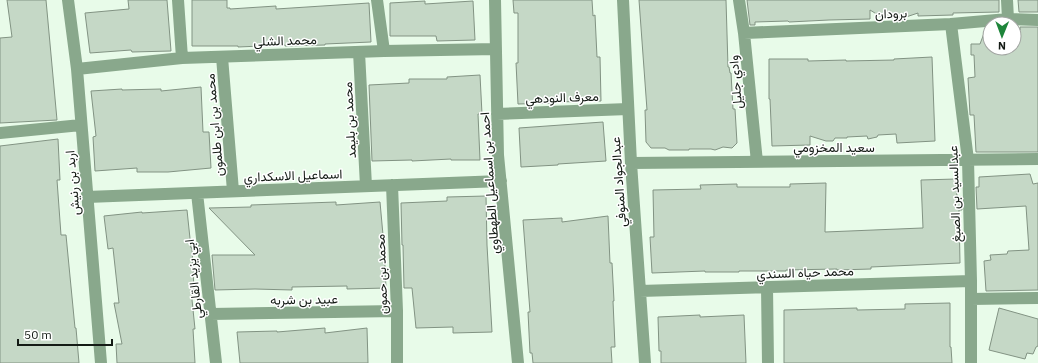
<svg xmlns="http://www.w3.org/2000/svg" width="1038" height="363" viewBox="0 0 1038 363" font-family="'IBM Plex Sans',Vazirmatn,sans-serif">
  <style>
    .building { fill: #c5d8c6; stroke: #829383 }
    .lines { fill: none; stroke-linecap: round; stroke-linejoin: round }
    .street { stroke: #89a88c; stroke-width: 12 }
    .labels { text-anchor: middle; stroke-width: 3; stroke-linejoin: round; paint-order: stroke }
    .street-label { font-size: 13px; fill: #141b15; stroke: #fff }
  </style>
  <rect width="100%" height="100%" fill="#e8fbe9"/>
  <path class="building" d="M7,0H46L57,120L0,123V38L12,37Z
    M128,0H167L171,51L132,52L131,50L90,53L85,13L129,9Z
    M192,0H227V8H230V9L276,6V9L369,3L371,42L325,44V45L285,46V45L238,47V46H192Z
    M513,0H592L593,16L595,15L597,57H600L601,101L554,102V103L518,104L516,63H518V13H514Z
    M639,0H726L728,67H729L730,73H731L733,109H735L737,143L732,148L723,147L715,150L711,149H689V150H669L665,148H651L646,142L645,110H647Z
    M747,0H999V12L953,13V15L918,16V13L906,17L883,18L870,10V19L829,20L789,22L788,21L755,22V25H750Z
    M1018,0H1038V12H1019Z
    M425,1V4L473,1L475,40L437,41L436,36H390V3Z
    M1020,27H1038V152H976L974,115H970L968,78L975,77L974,55H971V44H980L986,28H990V48H1014V30H1020Z
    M932,57L935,141L897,143L896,134L878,135L877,137L868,139L867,136L847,137V138H835L833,141H826L810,136V145L772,146L770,99H769V59H808V61L846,60V61L894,60V59Z
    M480,75L482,114H478L480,160H451V159L412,161V160L372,161L369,85L409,83V79H447V77Z
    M201,87L203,132H209L211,168L168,172H137V168L95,171L93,137L96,136L91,91L122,89V90L161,89V91Z
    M603,122L606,161L558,164V165L521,167L519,128Z
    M58,139L60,180H57L61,235H66L75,328H76L79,363H0V146Z
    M1030,174L1033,184L1038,183V290L986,291L984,261L991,260L990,255L1007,254L1008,251L1029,250L1026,206L977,209L976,187H979V177Z
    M956,179L957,197H961L962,210H959L960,263L871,267V269L837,270V269L786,270V271H739V272H705V271L652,273L650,237H654L653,190L701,189L700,185L737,184V187H790V184L826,183L825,232L922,228H923L921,180Z
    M486,196L487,245L492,332L453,333V327L416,328L412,288H404L403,245H402L401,203L447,201V197Z
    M336,202V205L380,202L384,246L386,288L347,289V286L292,287V290L255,289L215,290L212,255H255L209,208L251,207V205Z
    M187,210L191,248H192L194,290H191L195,329H193L195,363H117L116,344H122L114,303H119L113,248L108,249L104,216L142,212V213Z
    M608,216L610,263H612L614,301H613L615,347H611L612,363H533L532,353H530L528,312H530L523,220L562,218V222Z
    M950,303V347H951L952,363H784V310L857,308V310L905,309V304Z
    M999,308L1038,319V346L1036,347L1033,354L1027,353L1025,359L989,350Z
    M700,315V317L744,315L746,363H661V351H659L658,317Z
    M325,328V333L367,328L368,363H240L237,332L277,331V332Z"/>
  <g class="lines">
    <path class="street" d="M68,0L77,69L101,363
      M178,0L182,58
      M377,0L384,51
      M495,0L498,155L518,363
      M623,0L631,163L645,363
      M739,0L744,33L757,162
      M1007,0L1008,19
      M951,24L968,160L971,281V363
      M744,33L951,24L1008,19L1038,20
      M359,52L366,186
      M222,57L233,191
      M77,69L182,58L384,51L496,49
      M497,114L628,109
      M0,133L81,125
      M631,163L1038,159
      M392,185L397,311V363
      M197,193L216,363
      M87,197L501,181
      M767,287L768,363
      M640,291L971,281
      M971,299L1038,298
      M211,314L397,311"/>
  </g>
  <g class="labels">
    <g class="street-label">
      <text transform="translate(891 13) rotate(-2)" y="5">برودان</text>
      <text transform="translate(285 40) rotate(-2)" y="5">محمد الشلي</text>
      <text transform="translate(735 82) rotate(-95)" y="5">وادي جليل</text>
      <text transform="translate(562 97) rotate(-2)" y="5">معرف النودهي</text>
      <text transform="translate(349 120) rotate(-93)" y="5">محمد بن بليمد</text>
      <text transform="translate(214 125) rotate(-95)" y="5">محمد بن ابن طلمون</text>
      <text x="834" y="152">سعيد المخزومي</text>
      <text transform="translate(293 175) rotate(-2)" y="5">اسماعيل الاسكداري</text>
      <text transform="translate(618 182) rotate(-94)" y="5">عبدالجواد المنوفي</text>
      <text transform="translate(72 183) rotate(-95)" y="5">اربد بن رنيش</text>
      <text transform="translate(489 183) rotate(-94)" y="5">احمد بن اسماعيل الطهطاوي</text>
      <text transform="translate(954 194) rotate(-92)" y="5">عبدالسيد بن الصبغ</text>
      <text transform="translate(805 272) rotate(-2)" y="5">محمد حياه السندي</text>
      <text transform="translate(381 274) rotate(-92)" y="5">محمد بن حمون</text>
      <text transform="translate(193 279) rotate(-96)" y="5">ابي يزيد القارطي</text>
      <text transform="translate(304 299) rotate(-1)" y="5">عبيد بن شربه</text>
    </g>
  </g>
  <g transform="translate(1002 36) rotate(181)"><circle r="19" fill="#ffffff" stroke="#a1a4a1"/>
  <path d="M0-3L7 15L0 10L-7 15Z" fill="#1e853a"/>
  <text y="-6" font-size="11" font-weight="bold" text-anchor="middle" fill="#141b15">N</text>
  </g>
  <path d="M18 339v6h94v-6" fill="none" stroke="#141b15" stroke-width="2"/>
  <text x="24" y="339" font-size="12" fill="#141b15" stroke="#ffffff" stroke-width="3" paint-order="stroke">50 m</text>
</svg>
